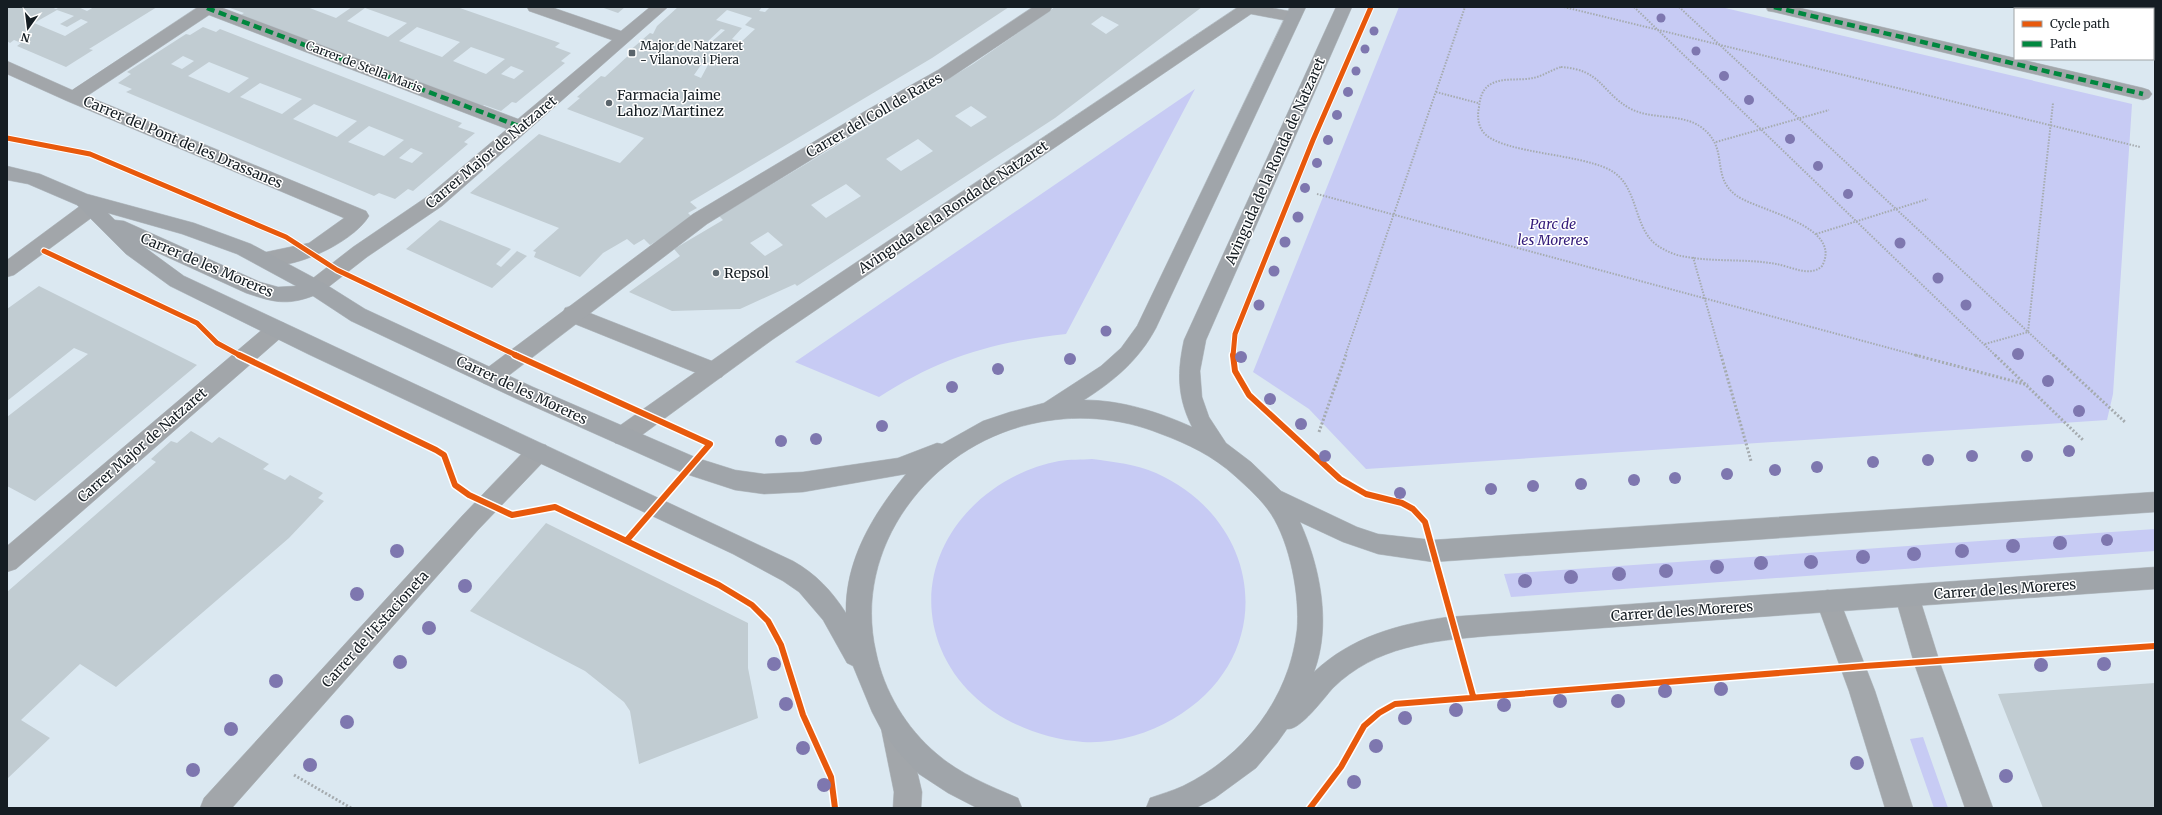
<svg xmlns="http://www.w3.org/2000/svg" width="2162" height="815" viewBox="0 0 2162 815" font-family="Merriweather,serif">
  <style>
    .green { fill: #c7cbf4 }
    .building { fill: #c1ccd2; fill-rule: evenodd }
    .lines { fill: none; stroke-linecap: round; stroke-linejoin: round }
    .lane-casing { stroke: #b9c3ca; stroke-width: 1 }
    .street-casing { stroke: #b9c3ca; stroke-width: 1 }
    .secondary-casing { stroke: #b9c3ca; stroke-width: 1 }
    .path-far1 { stroke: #a5abaf; stroke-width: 2; stroke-dasharray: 1.5 1.5; stroke-linecap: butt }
    .path { stroke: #a5abaf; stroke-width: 3; stroke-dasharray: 2 2; stroke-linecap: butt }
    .lane { fill: #a2a6aa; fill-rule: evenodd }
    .street { fill: #a2a6aa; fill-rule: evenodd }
    .secondary { fill: #a0a5aa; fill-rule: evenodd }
    .quiet { stroke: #00873e; stroke-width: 4.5; stroke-dasharray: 8 4.5; stroke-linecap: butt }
    .cycleway-far1-casing { stroke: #fff; stroke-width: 7 }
    .cycleway-casing { stroke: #fff; stroke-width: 9 }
    .cycleway-far1 { stroke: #e8590c; stroke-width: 5 }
    .cycleway { stroke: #e8590c; stroke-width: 6 }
    .tree { fill: #7e77af }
    .poi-dot { fill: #5a646b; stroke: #fff; stroke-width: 1.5 }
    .labels { text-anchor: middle; stroke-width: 3; stroke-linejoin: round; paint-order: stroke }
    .far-poi-label { font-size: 12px; fill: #151d23; stroke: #fff; text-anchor: start }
    .far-street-label { font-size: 12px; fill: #151d23; stroke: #fff }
    .poi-label { font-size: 14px; fill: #151d23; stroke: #fff; text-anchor: start }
    .street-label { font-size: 14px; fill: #151d23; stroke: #fff }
    .park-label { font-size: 14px; font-style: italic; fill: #321a79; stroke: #fff }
  </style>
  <rect width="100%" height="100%" fill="#dbe8f1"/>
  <path class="green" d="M1399,7H1721L2132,104L2113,394L2107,420L1366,469L1309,409L1253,372Z
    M1195,89L1066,334C993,342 941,357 879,397L795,362Z
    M1092,459C1114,462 1136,464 1156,473C1265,522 1279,658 1173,719C1147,734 1114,744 1083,742C1025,738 964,705 941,649C905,561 974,477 1059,461C1070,459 1082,460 1092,459Z
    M2155,529V551L1511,597L1504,574Z
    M1923,737L1948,808H1934L1910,739Z"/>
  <path class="building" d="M7,7H51L56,9L60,7H78L87,11L94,7H157L89,49L93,50L66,67L17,46L21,43L14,40L10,43L7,41ZM57,10L74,16L60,24L67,27L81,19L88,22L65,36L34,23Z
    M232,7H307L336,18L352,7H457L560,43L555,47L571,53L561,61L565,63L516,103L512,102L501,111L484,105L479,109L239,16L244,13L230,8ZM365,8L407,23L388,37L347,21ZM417,27L460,42L442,57L399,41ZM471,47L505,59L486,74L453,61ZM511,66L524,71L514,79L501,74Z
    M601,7H625L618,13Z
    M678,7H762L759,11L765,12L770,7H1009L932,58L690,202L697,208L688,213L694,219L650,245L644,239L634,245L627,239L603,253L580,277L534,257L536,252L533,251L559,228L470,193L539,134L620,163L644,138L567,109L580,98L577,97L601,76L605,77L630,54L627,53L650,33L653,34L657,26ZM727,10L752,18L745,25L755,29L741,42L732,39L742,28L716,20ZM721,29L725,30L709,44L706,43ZM703,62L709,63L701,78L694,75Z
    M1055,7H1202L1055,118L797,286L795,284L740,309L672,311L629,292L680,256L674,249L723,220L719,216L973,64ZM1102,16L1119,25L1106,34L1091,24ZM971,106L987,117L971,127L955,116ZM918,139L933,151L901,171L886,159ZM846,184L861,196L826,218L811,205ZM768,232L783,245L765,256L750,243Z
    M203,27L216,32L220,29L462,123L458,127L475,133L464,142L468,144L413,191L408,189L395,199L379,193L374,196L126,92L132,89L118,83L131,74L127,72L186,34L190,35ZM183,56L194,61L182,69L171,64ZM209,62L249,78L229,93L188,76ZM260,83L302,99L282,114L240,97ZM314,104L357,121L337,137L293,119ZM369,126L404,140L384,156L348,142ZM411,148L423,153L412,163L399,158Z
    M440,220L511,249L496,264L501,267L517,251L527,256L492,288L406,249Z
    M39,286L197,365L35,501L7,486V417L88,354L74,348L7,401V309Z
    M191,431L212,443L219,437L269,464L263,469L285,480L290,475L323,493L318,498L324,501L289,538L116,687L80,664L21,720L50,738L7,779V592L156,462L151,459L171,441L177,443Z
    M546,523L748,623V668L758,718L639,764L630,711L624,702L585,671L470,611Z
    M2155,683V808H2043L1998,694Z"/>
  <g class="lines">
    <g class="lane-casing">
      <path id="lane" d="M572,306L722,365L725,371L722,377L714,380L565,320L562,314L565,308Z"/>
    </g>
    <g class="street-casing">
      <path id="street" d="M198,7H220L518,119L612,40L529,11L527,7H551L621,31L650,7H668L442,206L367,257L322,292L315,295L308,292L305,287L308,282L353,247L428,196L507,129L209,15L87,96L366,211L369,216C353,243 288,274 257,264L254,259L257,254L309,243L344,218L67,101L7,74V61L72,90Z
        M1033,7H1052L1050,11L950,78L879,118L707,224L499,383L491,386L483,383L480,377L483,371L693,214L867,110L938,70Z
        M1238,7H1268L1299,13L1301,17L1299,21L1293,22L1251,14L772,340L631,443L623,445L615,443L612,436L615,429L758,328Z
        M1766,7H1796L2143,88L2149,90L2152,94L2149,98L2143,100L1774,12L1768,11Z
        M91,201L98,203L101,208L98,213L14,275L7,277V260L84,203Z
        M277,321L284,323L287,329L284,335L16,569L7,572V546L270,323Z
        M538,443L546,445L549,452L546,459L478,530L232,808H200L204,798L462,516L530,445Z
        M1907,585L1916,588L1919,596L1940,663L1993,808H1965L1914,663L1895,596L1898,588Z
        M1828,590L1837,593L1840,601L1875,691L1913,808H1885L1849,691L1816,601L1819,593Z
        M894,715L903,719L907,728L922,792L921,808H893L894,792L881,728L885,719Z"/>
    </g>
    <g class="secondary-casing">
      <path id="secondary" d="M1290,7H1306L1156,328C1139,360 1114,381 1084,400C1121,400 1159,412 1192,427C1177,397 1177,372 1184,340L1336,7H1352L1206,340L1200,371L1202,397L1209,417L1226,443L1251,462L1281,491L1357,527L1378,534L1433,540L2155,492V512L1433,562L1378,554L1343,542L1300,522C1320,566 1332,625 1314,672C1351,637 1398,624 1448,617L2155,567V589L1488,636C1431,641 1376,646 1333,688C1324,698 1300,731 1287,729L1277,743L1256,768L1215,798L1196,808H1146L1150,798C1161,794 1172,791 1183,786C1244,756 1289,699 1297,630C1300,596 1290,543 1271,514C1261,499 1248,488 1235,476C1213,456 1188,444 1161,434C1119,417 1074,414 1031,424C929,447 852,548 876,652C884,691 906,728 937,754C960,774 990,786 1018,798L1022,808H977L948,793L919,774L899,753L881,729L872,712L853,666L847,663L823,620L799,592L783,581L733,554L310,355L170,286L126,254L77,205L28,184L7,180V166L40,174L87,194L194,223L251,244L322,282L365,309L533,387L697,458L735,470L764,474L803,472L898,458L937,443L942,444L983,421L1010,412L1044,403L1101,366L1121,348L1137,326ZM108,213L182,234L237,254L296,286L278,287L260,282L124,221L115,220ZM143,246L246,293C273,302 286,306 313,296L351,321L517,399L683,473L735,490L764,494L803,492L906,474C873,514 845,560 846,613C832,591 816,574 793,561L184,276Z"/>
    </g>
    <path class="path-far1" d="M1564,7L2140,147
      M1634,7L1996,356
      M1679,7L2054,356
      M1561,67C1603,70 1600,92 1631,109C1653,120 1681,113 1701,127C1731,149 1709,176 1737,196C1759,211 1844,226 1822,266C1810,278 1790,266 1776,264C1744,258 1709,263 1677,255C1668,252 1660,248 1653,242C1632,221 1638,183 1608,169C1577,154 1507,153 1486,135C1478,128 1477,117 1479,107C1480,98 1482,89 1491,84C1503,77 1520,81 1533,78C1543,76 1551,70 1561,67Z
      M1436,92L1478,103
      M1716,142L1829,110
      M1317,194L1919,356
      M1816,234L1928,199
      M1693,257L1721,356
      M1985,344L2028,332L2053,103
      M1345,356L1465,7"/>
    <path class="path" d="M1721,355L1751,461
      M1915,355L2028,385
      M1995,355L2084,441
      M2053,355L2126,423
      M1319,432L1346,355
      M294,775L351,808"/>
    <use href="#lane" class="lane"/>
    <use href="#street" class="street"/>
    <use href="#secondary" class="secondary"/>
    <path class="quiet" d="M1774,7L2143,94
      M207,8L521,127"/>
    <g class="cycleway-far1-casing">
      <path id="cycleway-far1" d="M7,138L90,154L286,237L337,270L518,356
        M44,251L197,323L217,343L241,356
        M1233,356L1235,334L1313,140L1371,7"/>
    </g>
    <g class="cycleway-casing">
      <path id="cycleway" d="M239,355L436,450L444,455L455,485L469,495L512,515L555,507L719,585L752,605L768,621L781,645L803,715L831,777L835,808
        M515,355L710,444L627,540
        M1233,355L1235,371L1249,395L1340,479L1366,494L1402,503L1413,509L1425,522L1473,696
        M1310,808L1341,767L1364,726L1379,713L1395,704L1865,666L2155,646"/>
    </g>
    <use href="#cycleway-far1" class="cycleway-far1"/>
    <use href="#cycleway" class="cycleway"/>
  </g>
  <g class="tree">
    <circle cx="1661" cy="18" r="4.5"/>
    <circle cx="1374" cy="31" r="4.5"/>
    <circle cx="1365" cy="49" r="4.5"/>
    <circle cx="1696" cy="51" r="4.5"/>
    <circle cx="1356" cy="71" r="4.5"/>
    <circle cx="1724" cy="76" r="5"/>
    <circle cx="1348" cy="92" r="5"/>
    <circle cx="1749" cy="100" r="5"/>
    <circle cx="1337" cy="115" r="5"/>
    <circle cx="1790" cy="139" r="5"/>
    <circle cx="1328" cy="140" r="5"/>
    <circle cx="1317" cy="163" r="5"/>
    <circle cx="1818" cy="166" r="5"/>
    <circle cx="1305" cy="188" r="5"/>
    <circle cx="1848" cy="194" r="5"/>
    <circle cx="1298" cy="217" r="5.5"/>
    <circle cx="1285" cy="242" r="5.5"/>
    <circle cx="1900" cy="243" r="5.5"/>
    <circle cx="1274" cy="271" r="5.5"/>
    <circle cx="1938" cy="278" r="5.5"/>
    <circle cx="1259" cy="305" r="5.5"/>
    <circle cx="1966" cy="305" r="5.5"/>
    <circle cx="1106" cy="331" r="5.5"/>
    <circle cx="2018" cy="354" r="6"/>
    <circle cx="1241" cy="357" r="6"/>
    <circle cx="1070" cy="359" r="6"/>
    <circle cx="998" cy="369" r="6"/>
    <circle cx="2048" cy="381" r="6"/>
    <circle cx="952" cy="387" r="6"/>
    <circle cx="1270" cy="399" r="6"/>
    <circle cx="2079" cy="411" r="6"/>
    <circle cx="1301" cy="424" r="6"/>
    <circle cx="882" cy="426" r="6"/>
    <circle cx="816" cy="439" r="6"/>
    <circle cx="781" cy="441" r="6"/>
    <circle cx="2069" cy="451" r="6"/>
    <circle cx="1325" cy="456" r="6"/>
    <circle cx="1972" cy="456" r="6"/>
    <circle cx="2027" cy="456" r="6"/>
    <circle cx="1928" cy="460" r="6"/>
    <circle cx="1873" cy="462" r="6"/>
    <circle cx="1817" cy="467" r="6"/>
    <circle cx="1775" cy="470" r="6"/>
    <circle cx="1727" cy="474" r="6"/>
    <circle cx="1675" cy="478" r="6"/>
    <circle cx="1634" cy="480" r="6"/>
    <circle cx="1581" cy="484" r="6"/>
    <circle cx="1533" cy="486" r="6"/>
    <circle cx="1491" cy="489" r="6"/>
    <circle cx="1400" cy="493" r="6"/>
    <circle cx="2107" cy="540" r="6"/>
    <circle cx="2060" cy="543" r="7"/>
    <circle cx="2013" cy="546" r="7"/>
    <circle cx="397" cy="551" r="7"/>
    <circle cx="1962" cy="551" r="7"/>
    <circle cx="1914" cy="554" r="7"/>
    <circle cx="1863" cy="557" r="7"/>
    <circle cx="1811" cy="562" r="7"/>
    <circle cx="1761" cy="563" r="7"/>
    <circle cx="1717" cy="567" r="7"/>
    <circle cx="1666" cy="571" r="7"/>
    <circle cx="1619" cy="574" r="7"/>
    <circle cx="1571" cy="577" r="7"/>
    <circle cx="1525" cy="581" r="7"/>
    <circle cx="465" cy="586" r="7"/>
    <circle cx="357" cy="594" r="7"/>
    <circle cx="429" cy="628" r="7"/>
    <circle cx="400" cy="662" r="7"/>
    <circle cx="774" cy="664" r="7"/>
    <circle cx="2104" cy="664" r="7"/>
    <circle cx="2041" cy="665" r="7"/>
    <circle cx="276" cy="681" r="7"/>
    <circle cx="1721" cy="689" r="7"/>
    <circle cx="1665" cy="691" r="7"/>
    <circle cx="1560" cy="701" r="7"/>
    <circle cx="1618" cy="701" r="7"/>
    <circle cx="786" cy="704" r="7"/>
    <circle cx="1504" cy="705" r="7"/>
    <circle cx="1456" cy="710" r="7"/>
    <circle cx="1405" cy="718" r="7"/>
    <circle cx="347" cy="722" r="7"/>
    <circle cx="231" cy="729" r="7"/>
    <circle cx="1376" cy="746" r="7"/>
    <circle cx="803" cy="748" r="7"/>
    <circle cx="1857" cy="763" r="7"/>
    <circle cx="310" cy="765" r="7"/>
    <circle cx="193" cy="770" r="7"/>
    <circle cx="2006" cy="776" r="7"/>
    <circle cx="1354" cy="782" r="7"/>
    <circle cx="824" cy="785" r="7"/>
  </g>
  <g class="poi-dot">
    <rect x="628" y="49" width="8" height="8" rx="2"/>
    <circle cx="609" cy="103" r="4"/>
    <circle cx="716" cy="273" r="4"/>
  </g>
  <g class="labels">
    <g class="far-poi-label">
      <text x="640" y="50">Major de Natzaret<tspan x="640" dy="14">- Vilanova i Piera</tspan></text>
    </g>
    <g class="far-street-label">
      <text transform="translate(364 67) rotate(21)" y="4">Carrer de Stella Maris</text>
    </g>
    <g class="poi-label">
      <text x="617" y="100">Farmacia Jaime<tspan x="617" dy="16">Lahoz Martinez</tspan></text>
      <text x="724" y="278">Repsol</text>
    </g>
    <g class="street-label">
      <text transform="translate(874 115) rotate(-30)" y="5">Carrer del Coll de Rates</text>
      <text transform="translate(183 142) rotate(23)" y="5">Carrer del Pont de les Drassanes</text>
      <text transform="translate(491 152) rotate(-40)" y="5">Carrer Major de Natzaret</text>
      <text transform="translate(1275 161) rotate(-66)" y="5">Avinguda de la Ronda de Natzaret</text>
      <text transform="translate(953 207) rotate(-34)" y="5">Avinguda de la Ronda de Natzaret</text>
      <text transform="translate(207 265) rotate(23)" y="5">Carrer de les Moreres</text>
      <text transform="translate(522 390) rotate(25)" y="5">Carrer de les Moreres</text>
      <text transform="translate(142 445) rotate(-41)" y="5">Carrer Major de Natzaret</text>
      <text transform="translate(2005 589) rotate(-4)" y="5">Carrer de les Moreres</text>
      <text transform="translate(1682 611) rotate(-4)" y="5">Carrer de les Moreres</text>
      <text transform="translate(375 629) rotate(-48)" y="5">Carrer de l'Estacioneta</text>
    </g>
    <g class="park-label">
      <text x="1553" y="229">Parc de<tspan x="1553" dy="16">les Moreres</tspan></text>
    </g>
  </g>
  <rect width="2162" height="815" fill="none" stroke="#151d23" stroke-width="16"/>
  <rect x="2014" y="8" width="140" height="52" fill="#ffffff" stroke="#a1a5a7"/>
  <rect x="2022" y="21" width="20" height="6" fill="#e8590c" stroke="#a1a5a7"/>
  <text x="2050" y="28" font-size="12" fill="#151d23">Cycle path</text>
  <rect x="2022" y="41" width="20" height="6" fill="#00873e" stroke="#a1a5a7"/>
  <text x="2050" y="48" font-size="12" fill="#151d23">Path</text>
  <g transform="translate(28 28) rotate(194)" stroke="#ffffff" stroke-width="3" paint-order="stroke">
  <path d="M0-3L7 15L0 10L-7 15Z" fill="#151d23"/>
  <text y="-6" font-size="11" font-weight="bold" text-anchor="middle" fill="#151d23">N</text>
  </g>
</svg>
